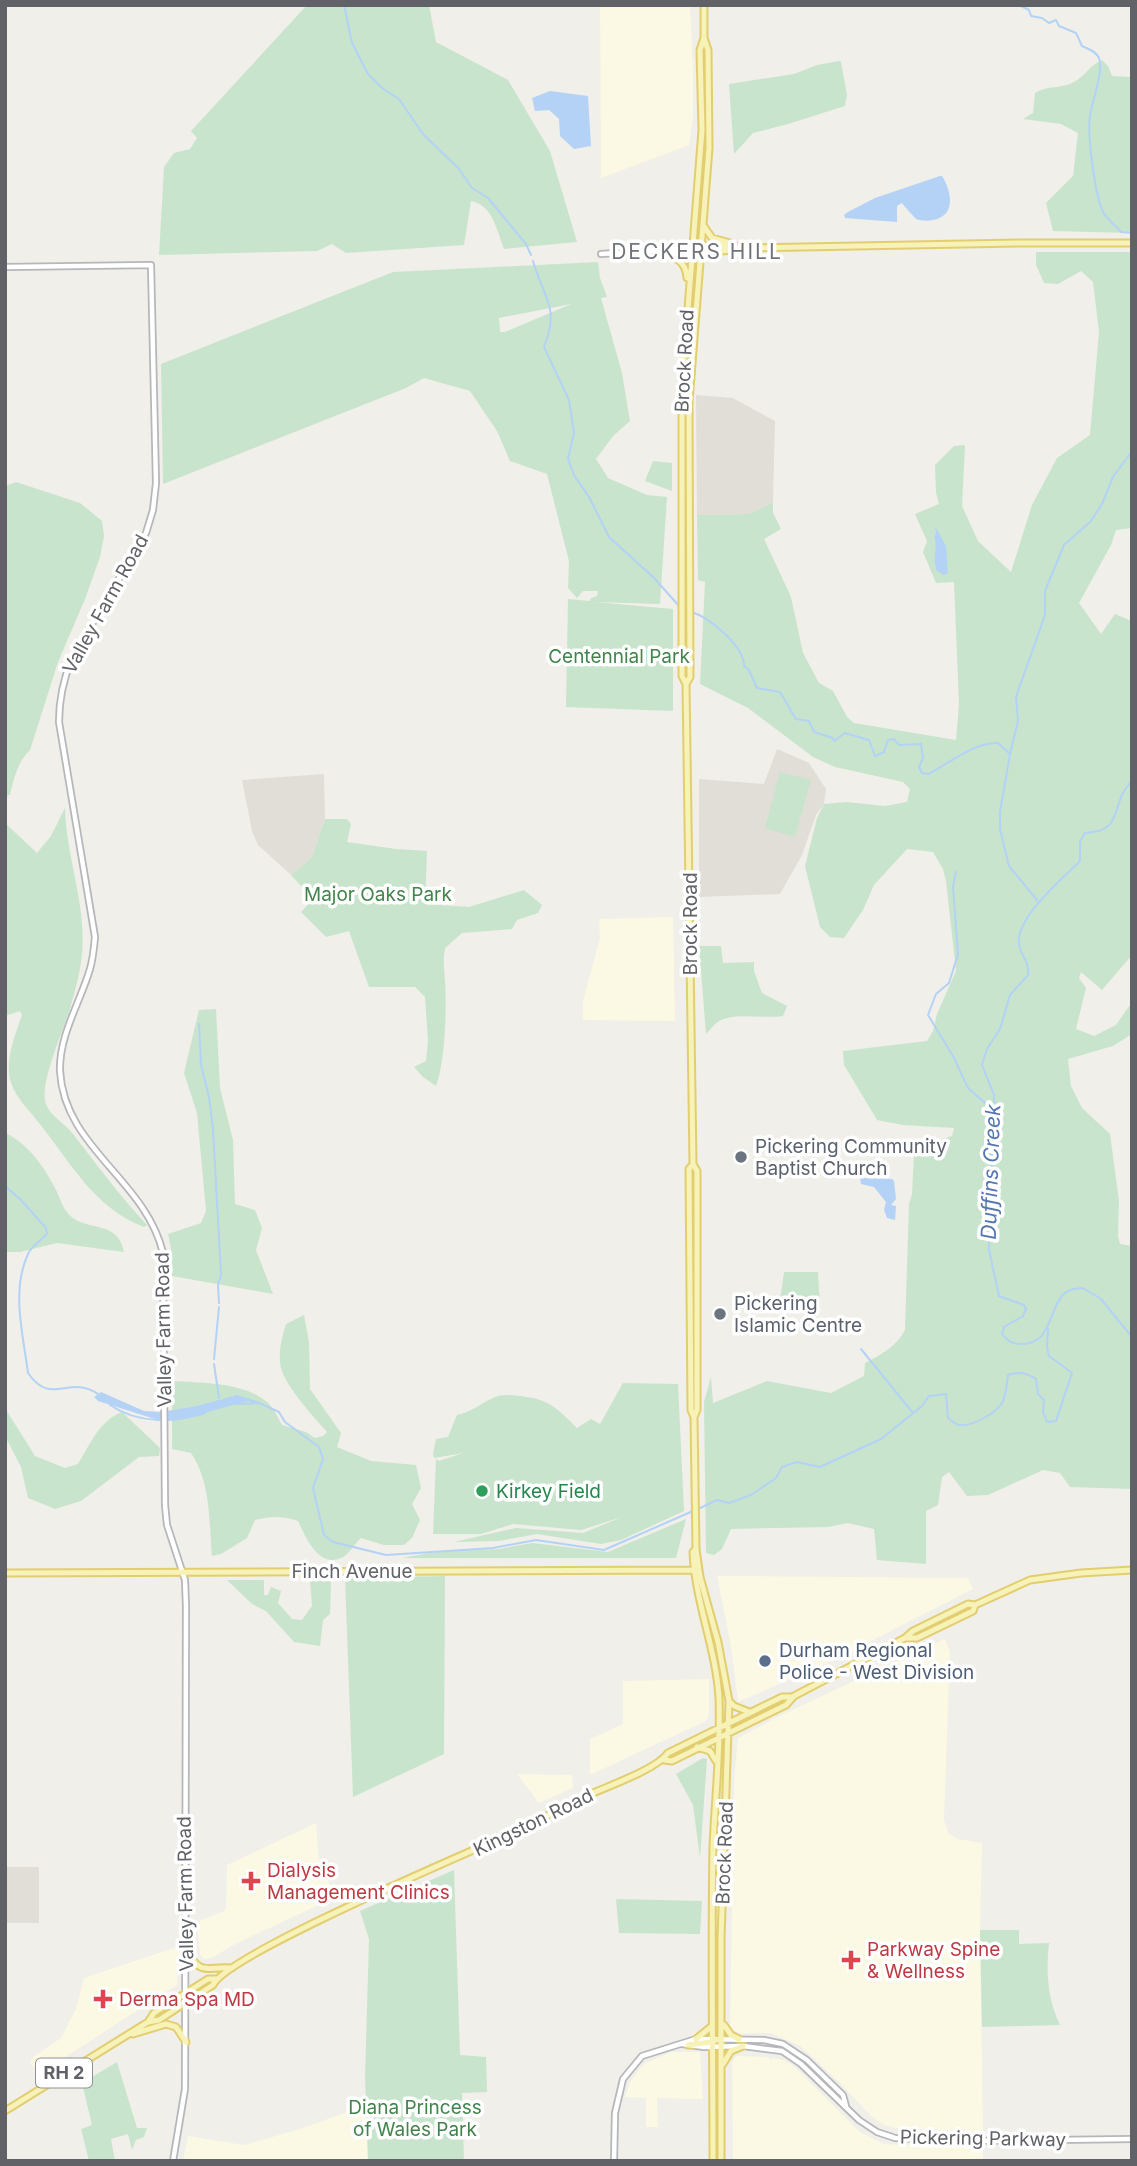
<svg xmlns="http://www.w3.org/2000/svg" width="1137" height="2166" viewBox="0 0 1137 2166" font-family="Inter,sans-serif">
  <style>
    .commercial { fill: #fbf8e3 }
    .education { fill: #e0ded7 }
    .green { fill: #c9e4cc; fill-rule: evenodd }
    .water { fill: #b3d2f6 }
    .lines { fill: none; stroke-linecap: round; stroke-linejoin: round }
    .stream { stroke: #b3d2f6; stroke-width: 2 }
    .minor-casing { stroke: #b6b7bb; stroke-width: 8 }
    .major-casing { stroke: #e2ce70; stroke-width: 9 }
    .minor { stroke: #fff; stroke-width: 4.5 }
    .major { stroke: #f6f2b8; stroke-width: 5 }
    .worship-dot { fill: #6b7280; stroke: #fff; stroke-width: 2.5 }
    .leisure-dot { fill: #2e9e5b; stroke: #fff; stroke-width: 2.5 }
    .service-dot { fill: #5c6f8a; stroke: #fff; stroke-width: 2.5 }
    .health-dot { fill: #e0444e; stroke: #fff; stroke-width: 2.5 }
    .labels { text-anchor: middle; stroke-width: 7; stroke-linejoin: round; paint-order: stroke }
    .shield { fill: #fff; stroke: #909195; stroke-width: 2 }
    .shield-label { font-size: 18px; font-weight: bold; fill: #606267 }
    .street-label { font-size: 19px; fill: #606267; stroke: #fff }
    .park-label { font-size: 19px; fill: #42844c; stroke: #fff }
    .worship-label { font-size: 19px; fill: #5b616d; stroke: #fff; text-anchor: start }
    .leisure-label { font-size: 19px; fill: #27864d; stroke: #fff; text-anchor: start }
    .service-label { font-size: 19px; fill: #4e5e75; stroke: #fff; text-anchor: start }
    .health-label { font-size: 19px; fill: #be3a42; stroke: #fff; text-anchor: start }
    .neighbourhood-label { font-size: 21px; letter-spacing: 2px; fill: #717479; stroke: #fff }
    .water-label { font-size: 21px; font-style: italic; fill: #5477af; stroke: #fff }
  </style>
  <rect width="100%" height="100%" fill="#f0efe9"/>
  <path class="commercial" d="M600,5H690L693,69V117L689,145L601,178Z
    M673,917L675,1021L583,1020V1001L600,938L599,919Z
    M717,1576L968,1578L973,1589L832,1661L738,1702L731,1647Z
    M945,1639L950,1652L944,1820L948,1833L957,1839L982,1843L980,1930L983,2132L895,2128L884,2125L871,2116L838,2081L800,2046L771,2033H739L730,2028L734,1779L738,1738L783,1714Z
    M709,1679V1715L706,1721L590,1775V1739L623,1724V1681Z
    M517,1774L572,1775L573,1788L539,1803Z
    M316,1823L319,1861L336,1897L235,1944L212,1958L203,1959L200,1954L197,1922L226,1910L227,1865Z
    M180,1946L177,1985L39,2074L30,2062L33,2057L61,2038L76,2009L84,1978Z
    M671,2052H700L703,2099L657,2098L658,2127H646V2098L625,2097L630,2082L644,2064Z
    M737,2056L769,2057L771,2061L772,2058L784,2060L795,2067L860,2132L884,2144L983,2148V2161H733L732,2061Z
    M366,2105L368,2161H183L188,2136L244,2145L300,2129Z"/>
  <path class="education" d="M696,395L733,398L775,421L773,502L749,514L697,515Z
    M777,749L809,763L826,789L824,804L816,815L802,855L780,894L699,897V779L764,784Z
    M324,774L325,819L312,857L291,875L258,845L252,831L242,780Z
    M5,1867H39V1923H5Z"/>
  <path class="green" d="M307,5H429L436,42L508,80L550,151L577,242L504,249C497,231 493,205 471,201L464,245L346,253L332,244L317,251L159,255L164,167L174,153L190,149L197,138L191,131Z
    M1102,60L1108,66L1112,76L1132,77V233L1053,231L1046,203L1073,176L1078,133L1061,124L1023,119L1033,113L1035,93C1047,85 1062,89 1074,82C1085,76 1090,65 1102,60Z
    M839,61L841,62L847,95L845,106L788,124L753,133L734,154L729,84L794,74L817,65Z
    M1036,252H1132V528L1116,530L1111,545L1079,603L1101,634L1115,614L1132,621V955L1102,990L1081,972L1079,978L1086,988L1076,1029L1094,1036L1116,1025L1132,1002V1034L1113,1046L1068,1059L1071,1086L1082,1108L1110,1134L1119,1201L1118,1236L1120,1244L1132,1246V1489L1070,1487L1060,1473L1043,1470L988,1495L967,1496L949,1472L942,1477L938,1505L926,1511V1564L877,1560L874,1529L848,1523L828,1527L731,1529L722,1549L714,1555L706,1553L704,1402L711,1377L713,1403L767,1381L831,1393L864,1376L865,1363C882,1354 896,1347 905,1330L909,1204L912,1194L914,1153L930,1143L952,1136L954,1128L903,1125L877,1120L844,1065L843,1051L927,1041L933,1031L937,1014L956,971L946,881L943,869L933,852L907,849L874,885L863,910L844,938L830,937L820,927L805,866L817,818L824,804L846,802L885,806L907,802L910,789L903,782L835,767L813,757L748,708L700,684L705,582L698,580L697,515L749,514L773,502V513L781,529L764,539L791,597L803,653L819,683L833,691L847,717L854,723L956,740L959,704L954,582L936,583L923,552L927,541L915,514L939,504L936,493L935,465L954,446L965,445L962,506L978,541L1011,572L1032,505L1057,458L1090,435L1099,332L1093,282L1081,271L1058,284L1044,283L1036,265Z
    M598,262L600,278L607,297L601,298L622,373L630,421L613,436L596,459L608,478L647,495L667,497L660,604L595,602L673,609V711L566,707L568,599L590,601L591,598L597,596L598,591H583L577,598L568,588L569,561L547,474L510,461L497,431L470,391L424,378L406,388L163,484L161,364L393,272ZM571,304L505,332H500L499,318Z
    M653,461L672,463V491L645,481Z
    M16,482L80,503L102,521L104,536L100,557L85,599L58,662L30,750C17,763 14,778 10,795L5,796V486Z
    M780,772L811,780L795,837L765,828Z
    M65,808C66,859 89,910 81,962C79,977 74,994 70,1009C63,1031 41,1080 45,1101C48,1115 65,1123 73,1134C97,1165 120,1196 147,1225L144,1227C93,1207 72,1164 39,1123C30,1111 16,1098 11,1083C4,1061 15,1036 22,1015L20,1011L5,1016V823L37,853L51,836Z
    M325,819H347L351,824L347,842L396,849L427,851L425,904L469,907L524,890L542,905L538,913L517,920L512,929L462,933L445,948C443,960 444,969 445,981C447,1005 445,1064 436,1086L423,1077L414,1067L426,1061L428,1041L425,997L415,987H369L349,931L326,937L301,912L313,899L291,875L312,857Z
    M699,946H721L723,963L754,962V971L762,993L787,1006L783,1016C764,1019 735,1012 719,1021C714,1024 710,1030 706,1034Z
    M216,1009L220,1088L233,1140L235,1204L255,1210L262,1228L256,1250L273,1294L172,1276L171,1248L168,1234L201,1223L206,1211L197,1113L184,1073L199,1010Z
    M5,1133C28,1143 45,1168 56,1190C61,1200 63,1211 73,1218C91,1231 118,1221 124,1252L57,1243L20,1252H5Z
    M784,1272H818L820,1306L779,1308Z
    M304,1315L309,1342L310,1389L341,1433L337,1447L371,1461L416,1465L421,1488L412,1504L420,1520L412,1538L404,1545H384L361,1538C355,1543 348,1556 341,1558C318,1568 305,1536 298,1521C283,1516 271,1516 255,1520L247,1538L221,1554L212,1556C209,1522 211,1482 191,1453L172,1449V1381C201,1383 244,1382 267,1402C274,1408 278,1418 282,1425L306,1432L315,1438L323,1436L327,1432C313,1416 282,1383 280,1363C279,1349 282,1337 286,1324Z
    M623,1383L678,1384L684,1511L621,1540L601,1544L537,1534L499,1541L454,1542L516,1528L583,1533L622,1517L581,1530L513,1524L481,1534H433L436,1459L439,1461L463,1453L434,1458L433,1454L436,1439L448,1437L457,1415C471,1412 480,1404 493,1398C501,1394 511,1395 520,1396C549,1399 557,1408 577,1428L591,1419L600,1424Z
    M5,1408L35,1456L65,1468L78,1464C91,1443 99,1421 122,1412L160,1448L159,1456L139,1457L81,1501L55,1509L28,1498L21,1467L5,1436Z
    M686,1519L676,1558H402L440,1551L499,1549L532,1543L608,1552Z
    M445,1576L444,1754L353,1797L345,1578Z
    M310,1579L331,1581L330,1614L323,1620L320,1646L294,1642L266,1611L252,1604L227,1580H264V1595H268L271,1587L281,1591L278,1603L292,1619L302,1620L312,1606Z
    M703,1758L707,1759L700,1858L693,1805L676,1774Z
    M454,1870L460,2055L486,2057L487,2092L462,2093L464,2161H368L365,2077L369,1939L360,1911Z
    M616,1899L702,1901L700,1934L619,1933Z
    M980,1930H1019V1944L1049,1943C1046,1972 1047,1998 1060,2025L982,2027Z
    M117,2062L137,2128H147L144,2137L136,2140L132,2150L128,2134L111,2139L115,2161H89L81,2129L92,2125L82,2083Z"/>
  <path class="water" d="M550,91L588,96L591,146L574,149L560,136L559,119L549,110L535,111L532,98Z
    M940,176H942C952,192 956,216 933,220C927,221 921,221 916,219C914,217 904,206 902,203L897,206V222L845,218L844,215L848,212L875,198Z
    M935,526L946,546L948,573L944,575L937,571C931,556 939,549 934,537L936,534Z
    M860,1178L892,1179L894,1181L896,1199L891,1205L896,1206L895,1220L887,1218L884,1210L886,1202L874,1187L861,1184Z
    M101,1392L144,1411L161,1412L197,1406L237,1395L260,1402L258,1404L248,1401L182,1419H155L98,1401L94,1397Z"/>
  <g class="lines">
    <path class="stream" d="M344,5L352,43L368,74L382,88L399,99L423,134L459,169L472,188L488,198L526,244L531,255
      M1019,5L1029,10L1031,16L1042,18L1049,23L1056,20L1059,26L1076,33L1082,46C1088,49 1096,51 1099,58C1104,71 1092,101 1090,116C1087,135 1095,195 1103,212C1107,219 1116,226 1121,232L1132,233
      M533,261C544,300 560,306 544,347L569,400L574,433L568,459L574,475L589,497L609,537L654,578L680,607
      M692,612C710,618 744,646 744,666L749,670L757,688L780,692L796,719L809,721L814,732L833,738L834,741L845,733L869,740L875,756L884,752L888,740L894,739L899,745L921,744L923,758L919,767L922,773L929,774C949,763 975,742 998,743L1010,754
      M1132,780C1129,785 1124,790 1122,795C1112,818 1117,831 1085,833L1080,841V861C1062,879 1016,917 1019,944C1020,956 1029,958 1028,975L1010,995L1000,1029L987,1049L982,1065L994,1095L989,1250L999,1296L1024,1305L1026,1309L1023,1316L1004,1327L1002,1334C1007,1341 1013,1344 1021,1344C1051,1344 1048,1313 1062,1296C1067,1289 1075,1289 1083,1288L1101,1299L1132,1337
      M956,872L953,886L958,954L949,983L936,994L928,1015L953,1056L968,1088L993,1110
      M1037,900L1009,866L1000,829V812L1010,754L1018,721L1016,697L1045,615V591L1064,545L1090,522L1102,504L1113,477L1132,451
      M199,1024L201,1065L209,1097L213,1129L221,1275L218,1285L219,1303
      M5,1186L21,1200L46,1228L47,1234C41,1240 31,1246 28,1254C11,1291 23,1334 28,1373C51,1407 69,1374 98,1394
      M861,1349L913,1413
      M214,1359L219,1307
      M214,1364L219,1398
      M237,1404L259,1403L279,1412L285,1422L319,1447L323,1459L313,1488L324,1535L333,1542L386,1555L493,1548L536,1540L604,1550L693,1511
      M110,1405C138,1424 174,1423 205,1413
      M698,1509L717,1500L729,1503L751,1495L776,1478L782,1467L797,1462L820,1467L881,1439L922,1406L929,1396L946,1394L948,1418C953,1422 957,1426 963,1425C974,1425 996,1413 1002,1403C1006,1396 1007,1383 1008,1375C1019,1371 1026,1373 1036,1379L1038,1394L1044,1400L1043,1412L1047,1422L1056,1421L1072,1373L1049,1356L1047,1347L1048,1329"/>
    <g class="minor-casing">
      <path id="minor" d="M647,250L655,247L693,246
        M601,254L646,251H692
        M5,267L151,265L156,483L153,510L146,533L72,658C63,680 59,699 59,722L95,937C94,948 93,959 90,969C80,1003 59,1035 60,1071C64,1148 146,1180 163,1253L165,1505L167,1525L185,1580L186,1606L185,2089L173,2161
        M682,2044L704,2047L743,2046L782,2051L801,2064L859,2120L877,2132L895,2138L966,2141L1132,2139
        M614,2161L615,2113L623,2079L642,2056L696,2039L764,2040L783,2044L807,2060L843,2095L846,2106"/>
    </g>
    <g class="major-casing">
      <path id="major" d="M703,225L712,238L730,243
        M699,246H740L745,248
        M655,252C671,256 686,258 687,278
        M698,252L740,250L745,248L1020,243H1132
        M686,684L690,677L689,402L709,148L708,50L704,38
        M693,1164L689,1169L691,1410L694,1417L696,1549L700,1577L718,1642L729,1701L721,1939V2161
        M694,1417L697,1410V1171L693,1164L686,684L682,676V385L702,130L700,50L704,38V5
        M696,1549L693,1552C695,1602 716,1648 719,1698C721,1748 715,1798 713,1847C711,1952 713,2056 713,2161
        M5,1573L699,1570
        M905,1638H917L973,1611L975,1605
        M729,1701L734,1706L749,1712
        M697,1747L710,1751L716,1761
        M664,1760L672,1761L786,1705L794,1696L905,1638L913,1631L968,1604L975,1605L1030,1580L1081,1573L1132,1570
        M186,1949C201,1977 205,1966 232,1968
        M148,2022L154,2013L208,1979H216
        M724,2025L731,2035L739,2039
        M133,2034L166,2024L176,2027L186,2042
        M696,2039L712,2026
        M688,2045L711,2042L722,2038
        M723,2064L731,2051L743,2046
        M5,2111L148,2022L159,2020L213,1985C226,1955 468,1853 512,1833C537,1822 560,1808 584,1797C605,1787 656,1770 668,1753L782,1697H791"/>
    </g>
    <use href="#minor" class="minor"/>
    <use href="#major" class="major"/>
  </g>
  <g class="worship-dot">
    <circle cx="741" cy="1157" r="7"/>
    <circle cx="720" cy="1314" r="7"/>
  </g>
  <circle class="leisure-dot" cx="482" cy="1491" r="7"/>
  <circle class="service-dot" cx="765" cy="1661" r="7"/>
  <g class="health-dot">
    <path d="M247.5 1870.5h7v7h7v7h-7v7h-7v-7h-7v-7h7z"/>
    <path d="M847.5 1949.5h7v7h7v7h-7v7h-7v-7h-7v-7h7z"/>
    <path d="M99.5 1988.5h7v7h7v7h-7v7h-7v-7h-7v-7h7z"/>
  </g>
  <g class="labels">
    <rect class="shield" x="36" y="2058.5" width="56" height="29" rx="5"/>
    <g class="shield-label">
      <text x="64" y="2079">RH 2</text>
    </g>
    <g class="street-label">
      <text transform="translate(684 361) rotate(-87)" y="7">Brock Road</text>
      <text transform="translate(105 604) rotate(-61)" y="7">Valley Farm Road</text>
      <text transform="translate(690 924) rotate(-90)" y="7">Brock Road</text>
      <text transform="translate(163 1330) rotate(-91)" y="7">Valley Farm Road</text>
      <text x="352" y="1578">Finch Avenue</text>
      <text transform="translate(533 1822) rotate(-26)" y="7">Kingston Road</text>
      <text transform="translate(724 1853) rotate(-88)" y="7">Brock Road</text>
      <text transform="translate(185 1894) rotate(-91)" y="7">Valley Farm Road</text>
      <text transform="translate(983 2138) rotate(1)" y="7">Pickering Parkway</text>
    </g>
    <g class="park-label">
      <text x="619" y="663">Centennial Park</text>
      <text x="378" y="901">Major Oaks Park</text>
      <text x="415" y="2114">Diana Princess<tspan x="415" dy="22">of Wales Park</tspan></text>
    </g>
    <g class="worship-label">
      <text x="755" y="1153">Pickering Community<tspan x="755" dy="22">Baptist Church</tspan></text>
      <text x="734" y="1310">Pickering<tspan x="734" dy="22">Islamic Centre</tspan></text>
    </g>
    <g class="leisure-label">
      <text x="496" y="1498">Kirkey Field</text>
    </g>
    <g class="service-label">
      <text x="779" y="1657">Durham Regional<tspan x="779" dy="22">Police - West Division</tspan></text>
    </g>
    <g class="health-label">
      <text x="267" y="1877">Dialysis<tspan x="267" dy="22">Management Clinics</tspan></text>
      <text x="867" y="1956">Parkway Spine<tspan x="867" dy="22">&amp; Wellness</tspan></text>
      <text x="119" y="2006">Derma Spa MD</text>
    </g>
    <g class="neighbourhood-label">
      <text x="697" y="259">DECKERS HILL</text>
    </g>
    <g class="water-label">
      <text transform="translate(991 1172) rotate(-88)" y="7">Duffins Creek</text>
    </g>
  </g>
  <rect width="1137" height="2166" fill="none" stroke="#606267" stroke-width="14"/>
</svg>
